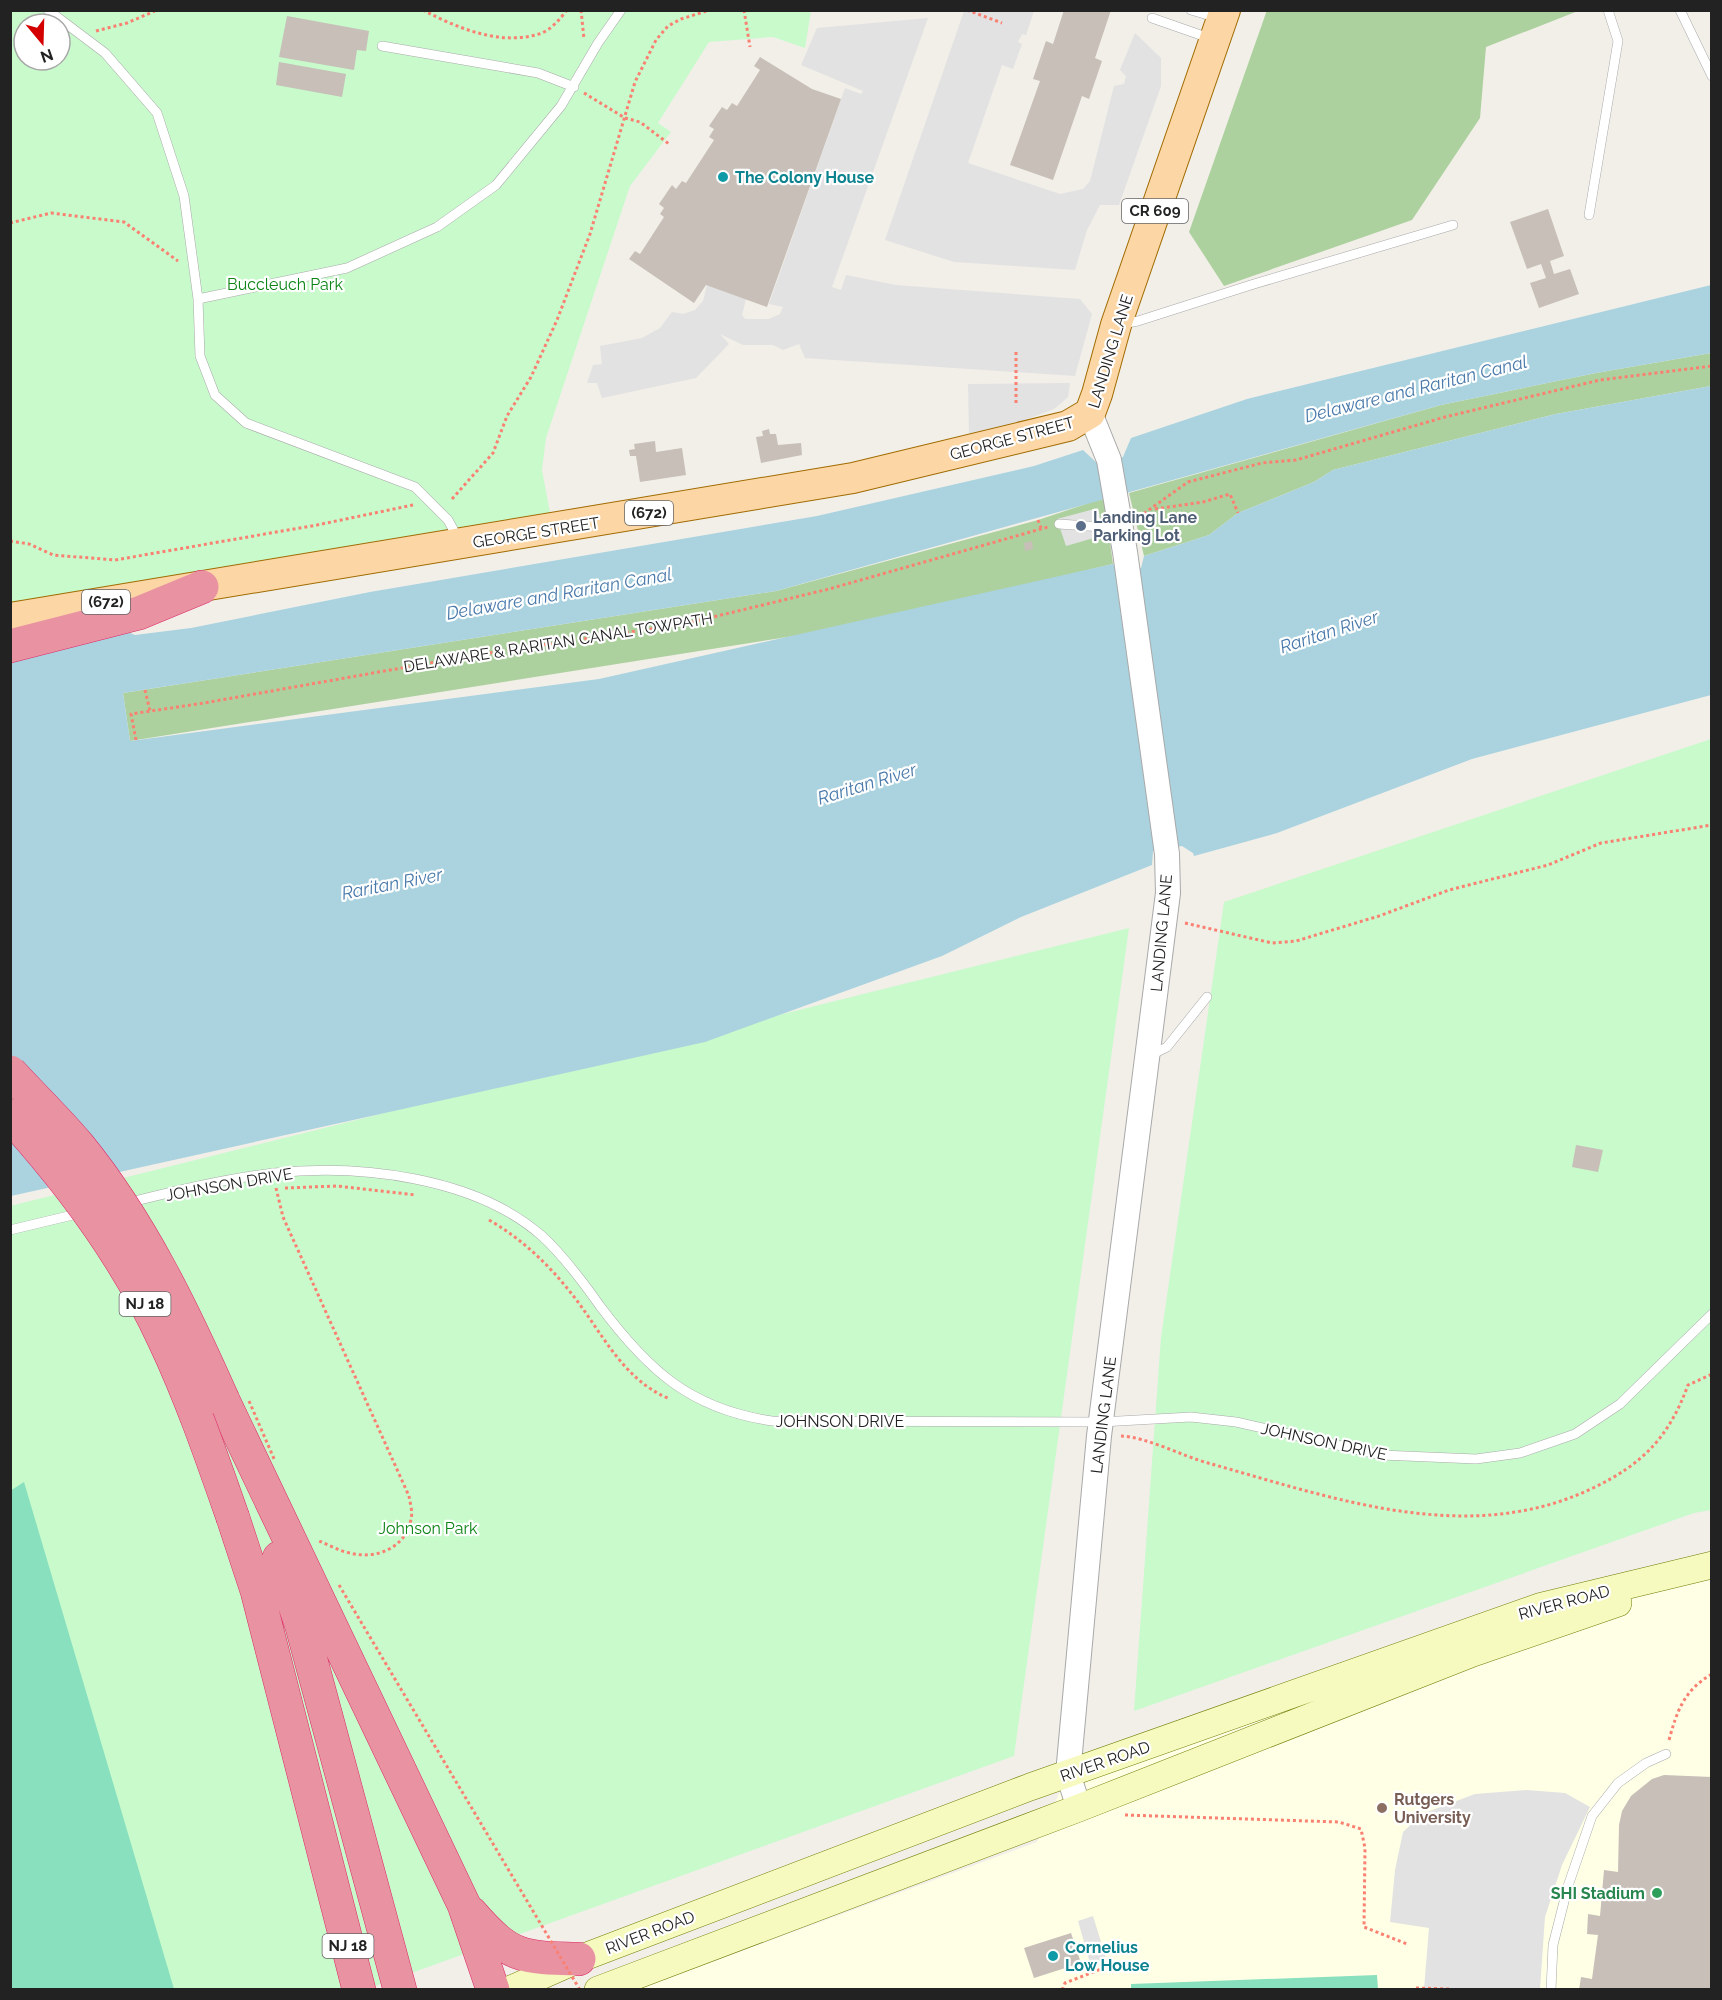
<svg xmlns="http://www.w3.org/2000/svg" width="1722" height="2000" viewBox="0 0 1722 2000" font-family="Raleway,sans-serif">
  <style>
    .education { fill: #ffffe5 }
    .forest { fill: #add19e }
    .park { fill: #c8facc; fill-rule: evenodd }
    .pitch { fill: #88e0be }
    .parking { fill: #e2e2e2 }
    .water { fill: #aad3df }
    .building { fill: #c7bfb8 }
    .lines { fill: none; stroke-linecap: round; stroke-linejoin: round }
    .service-casing { stroke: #a9a9a9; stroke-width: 10 }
    .tertiary-casing { stroke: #a9a9a9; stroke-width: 26 }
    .secondary-casing { stroke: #707d05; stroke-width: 28 }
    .primary-casing { stroke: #a06b00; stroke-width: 32 }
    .motorway-casing { stroke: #dc2a67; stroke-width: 34 }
    .path { stroke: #fa8072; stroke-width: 3; stroke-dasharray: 3 3; stroke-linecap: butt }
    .service { stroke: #fff; stroke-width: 9 }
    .tertiary { stroke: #fff; stroke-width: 24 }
    .secondary { stroke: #f7fabf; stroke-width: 27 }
    .primary { stroke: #fcd6a4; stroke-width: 30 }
    .motorway { stroke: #e892a2; stroke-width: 33 }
    .motorway-bridge-casing { stroke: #dc2a67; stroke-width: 34; stroke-linecap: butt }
    .path-bridge { stroke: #fa8072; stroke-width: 3; stroke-dasharray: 3 3; stroke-linecap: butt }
    .motorway-bridge { stroke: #e892a2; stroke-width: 33 }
    .culture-dot { fill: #0f9aa8; stroke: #fff; stroke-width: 2 }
    .service-dot { fill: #5c6f8a; stroke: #fff; stroke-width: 2 }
    .education-dot { fill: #8d6e63; stroke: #fff; stroke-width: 2 }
    .leisure-dot { fill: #2e9e5b; stroke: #fff; stroke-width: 2 }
    .labels { text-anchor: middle; stroke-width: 4.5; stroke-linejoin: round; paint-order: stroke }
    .shield { fill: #fff; stroke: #646464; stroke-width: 1.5 }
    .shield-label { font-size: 15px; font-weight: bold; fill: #222 }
    .culture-label { font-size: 16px; font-weight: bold; fill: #0d838f; stroke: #fff; text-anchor: start }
    .park-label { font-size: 16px; fill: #0c8416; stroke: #fff }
    .street-label { font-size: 16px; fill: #222; stroke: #fff }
    .service-label { font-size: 16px; font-weight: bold; fill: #4e5e75; stroke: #fff; text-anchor: start }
    .education-label { font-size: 16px; font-weight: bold; fill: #785e54; stroke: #fff; text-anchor: start }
    .leisure-label { font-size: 16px; font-weight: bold; fill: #27864d; stroke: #fff; text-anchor: end }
    .water-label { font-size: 18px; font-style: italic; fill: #4a7aab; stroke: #fff }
  </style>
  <rect width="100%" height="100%" fill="#f2efe9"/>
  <path class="education" d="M1711,1568V1989L636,1990L1037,1842L1068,1774Z"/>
  <path class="forest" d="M1267,10H1578V11L1486,47L1480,118L1412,220L1224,286L1189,232Z
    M1711,353V386L1556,414L1333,470L1314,482L1238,513L1209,535L1144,556L1129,493L1441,405L1596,373Z
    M1104,498L1113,564L838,629L130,741L123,693L776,591L1038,520Z"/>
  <path class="park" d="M11,11H811L805,48L773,37L709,42L658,123L671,132L630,186L546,438L542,470L551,518L11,605ZM24,24H60V60H24Z
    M1711,739V1510L1694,1513L1134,1711L1161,1337L1224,902Z
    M1129,928L1014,1756L367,1989H11L10,1206Z"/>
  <path class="pitch" d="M24,1482L174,1989H11L10,1491Z
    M1377,1975L1378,1989H1131V1984Z"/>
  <path class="parking" d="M964,11H1034L1026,35L1022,34L1018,42L1022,44L1013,69L1002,65L968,163L1060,194L1083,189L1090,181L1114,86L1124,84L1126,76L1120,70L1135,33L1161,58V86L1119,205H1100L1087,230L1075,270L954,262L885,240Z
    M928,18L832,287L841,290L846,275L896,285L1080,299L1092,314L1075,376L805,358L799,344L783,350L773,345H743L720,334L729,344L696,378L602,398L597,383H587L593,365L602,364L600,346L642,338L660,328L672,312L683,314L695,310L703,301L707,285L746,299L742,315L745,319H769L780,314L783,307L769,304L845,88L861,94L863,91L801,65L817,28Z
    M1070,383L1068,397L1054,409L1022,421L969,434L968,384Z
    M1098,508L1104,535L1066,546L1057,519Z
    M1527,1790L1565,1793L1590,1807L1562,1865L1545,1917L1540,1989H1424L1429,1928L1390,1922L1395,1870L1403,1832L1422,1814L1475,1794Z
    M1093,1916L1106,1958L1090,1963L1078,1921Z"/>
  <path class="water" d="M1711,285V353L1596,373L1441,405L776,591L123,693L130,741L599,679L1113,564L1122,572L1141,568L1144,556L1209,535L1238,513L1314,482L1333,470L1556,414L1711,386V695L1472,759L1277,833L1194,856L1193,853L1182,846L1153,851L1152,865L1021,917L942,956L705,1042L11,1196V659L123,630L135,635L191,628L370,592L817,516L1034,466L1083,450L1099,465L1123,457L1131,438L1247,399Z"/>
  <path class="building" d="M1064,10H1111L1095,58L1102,61L1089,99L1082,96L1053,180L1010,165L1040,81L1033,79L1046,41L1053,44Z
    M287,16L369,31L366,51L357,50L354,70L279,57Z
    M760,57L812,89L841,99L767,307L706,285L694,303L629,259L635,251L640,254L664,217L660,214L664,208L659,204L672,185L676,189L682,181L686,183L714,140L709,137L714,129L709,126L722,107L727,110L732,103L737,106L760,70L754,66Z
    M279,62L346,74L342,97L276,85Z
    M1548,209L1564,256L1550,261L1554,274L1570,269L1579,294L1539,308L1530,283L1546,278L1541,264L1527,269L1510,222Z
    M769,429L770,434H776L778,445L801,443L802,455L761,463L756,437L763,436L762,431Z
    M655,441L656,452L682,448L686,475L640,482L636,456H630L629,450L635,449L634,444Z
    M1032,541L1033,549L1025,551L1024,543Z
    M1576,1145L1603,1150L1598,1172L1572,1167Z
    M1664,1775L1712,1777V1990H1579L1581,1977L1592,1979L1598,1935L1587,1934L1588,1914L1600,1916L1604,1870L1618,1872L1619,1825L1622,1811L1631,1796L1652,1779Z
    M1071,1933L1081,1963L1034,1978L1024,1948Z"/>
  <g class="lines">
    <g class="service-casing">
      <path id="service" d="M48,10L105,53L157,113L184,196L198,299L200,356L215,395L246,423L415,487L448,520L459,540
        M1191,10L1218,18
        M1680,10L1712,76
        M1152,18L1212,39
        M382,46L538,73L574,87
        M1589,215L1618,41L1608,10
        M198,299L347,268L437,227L496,185L561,106L598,43L621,10
        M1122,324L1138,321L1254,284L1453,225
        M1059,524L1102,527L1118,525
        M1151,1055L1167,1047L1207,997
        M127,1203C175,1191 224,1179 274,1173C360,1164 475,1177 542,1236C564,1256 583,1282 600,1306C648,1370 690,1409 772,1421L1101,1422L1191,1417L1236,1422L1381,1455L1476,1459L1520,1453L1575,1434L1620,1404L1712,1314
        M10,1230L81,1213
        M1551,1990L1553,1945L1568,1886L1592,1816L1618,1783L1646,1763L1666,1754"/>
    </g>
    <g class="tertiary-casing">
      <path id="tertiary" d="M1079,1808L1068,1774L1099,1436L1168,893L1167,854L1125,552L1109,460L1090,413"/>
    </g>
    <g class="secondary-casing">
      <path id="secondary" d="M509,1990L579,1959L1030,1787L1542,1606L1712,1565
        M598,1990L1079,1808L1473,1653L1618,1603"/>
    </g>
    <g class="primary-casing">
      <path id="primary" d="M10,618L853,478L1068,426L1090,413L1097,394L1116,325L1225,10"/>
    </g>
    <g class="motorway-casing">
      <path id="motorway" d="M10,646L139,613L202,587
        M223,1400L464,1905L493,1990
        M233,1518L257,1591L359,1990
        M279,1558L302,1627L400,1990
        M471,1913C510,1958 522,1958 579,1959"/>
    </g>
    <path class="path" d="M423,10C457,28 500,46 539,34C550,31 560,19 567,10
      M581,10L584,39
      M744,10L750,47
      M967,10L1002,23
      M96,31L127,23L157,10
      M584,93L625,118L640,122L669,144
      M10,223L51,213L124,222L178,261
      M1016,352V406
      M452,499L493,453L507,416L531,377L557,320L590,234L635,82L656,40L668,26L681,19L710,10
      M1155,509L1203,502L1230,494L1238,513
      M1139,517L1188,482L1262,463L1296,460L1445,417L1600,380L1712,366
      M1038,520L1041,528
      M10,541L29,544L53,555L115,560L317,525L413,505
      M145,690L150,711
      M136,740L131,714L204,703L469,656L684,624L829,589L1048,527
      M1185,923L1272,943L1296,941L1379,916L1449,890L1548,865L1601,843L1712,825
      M276,1188L283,1217L409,1496C410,1503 413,1512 411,1519C406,1548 376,1560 350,1553C339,1551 329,1545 319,1541
      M285,1188L337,1186L416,1195
      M489,1220C522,1239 548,1264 571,1293C601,1330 622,1380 670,1399
      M1121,1436C1147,1437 1182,1456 1208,1463C1333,1498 1468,1548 1593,1488C1643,1464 1669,1437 1688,1385L1712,1374
      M1669,1740C1677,1711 1684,1690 1712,1674
      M1125,1815L1339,1822L1361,1829L1365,1848L1364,1927L1407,1944
      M1416,1988L1450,1989
      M1062,1990L1065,1983L1114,1964"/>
    <use href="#service" class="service"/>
    <use href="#tertiary" class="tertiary"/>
    <use href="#secondary" class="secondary"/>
    <use href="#primary" class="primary"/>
    <use href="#motorway" class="motorway"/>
    <g class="motorway-bridge-casing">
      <path id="motorway-bridge" d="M10,1072C33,1097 58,1121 79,1146C141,1222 184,1312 223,1400
        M10,1116C71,1183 126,1257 164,1340C191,1397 212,1458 233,1518"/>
    </g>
    <path class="path-bridge" d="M249,1401L275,1461
      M339,1585L580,1990"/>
    <use href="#motorway-bridge" class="motorway-bridge"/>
  </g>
  <g class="culture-dot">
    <circle cx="723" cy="177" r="6"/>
    <circle cx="1053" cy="1956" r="6"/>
  </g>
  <circle class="service-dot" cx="1081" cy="526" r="6"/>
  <circle class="education-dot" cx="1382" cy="1808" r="6"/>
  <circle class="leisure-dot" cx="1657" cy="1893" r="6"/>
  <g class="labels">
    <g class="shield">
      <rect x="1122" y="199" width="66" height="24" rx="4.5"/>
      <rect x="625" y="501" width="48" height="24" rx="4.5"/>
      <rect x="82" y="590" width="48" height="24" rx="4.5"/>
      <rect x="119.5" y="1292" width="51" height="24" rx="4.5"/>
      <rect x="322.5" y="1934" width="51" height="24" rx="4.5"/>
    </g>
    <g class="shield-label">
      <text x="1155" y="216">CR 609</text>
      <text x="649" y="518">(672)</text>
      <text x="106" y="607">(672)</text>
      <text x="145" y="1309">NJ 18</text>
      <text x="348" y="1951">NJ 18</text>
    </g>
    <g class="culture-label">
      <text x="735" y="183">The Colony House</text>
      <text x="1065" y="1953">Cornelius<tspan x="1065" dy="18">Low House</tspan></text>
    </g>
    <g class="park-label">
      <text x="285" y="290">Buccleuch Park</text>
      <text x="428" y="1534">Johnson Park</text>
    </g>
    <g class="street-label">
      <text transform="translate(1110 351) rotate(-73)" y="6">LANDING LANE</text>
      <text transform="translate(1012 438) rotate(-15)" y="6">GEORGE STREET</text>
      <text transform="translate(536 532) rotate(-9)" y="6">GEORGE STREET</text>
      <text transform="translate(558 642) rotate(-9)" y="6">DELAWARE &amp; RARITAN CANAL TOWPATH</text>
      <text transform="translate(1161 933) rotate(-85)" y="6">LANDING LANE</text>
      <text transform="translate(229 1184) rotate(-10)" y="6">JOHNSON DRIVE</text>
      <text transform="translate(1103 1415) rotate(-83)" y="6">LANDING LANE</text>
      <text x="840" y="1427">JOHNSON DRIVE</text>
      <text transform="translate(1324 1441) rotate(12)" y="6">JOHNSON DRIVE</text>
      <text transform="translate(1564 1602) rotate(-15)" y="6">RIVER ROAD</text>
      <text transform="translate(1105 1761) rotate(-19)" y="6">RIVER ROAD</text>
      <text transform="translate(650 1932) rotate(-21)" y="6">RIVER ROAD</text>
    </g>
    <g class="service-label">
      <text x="1093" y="523">Landing Lane<tspan x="1093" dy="18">Parking Lot</tspan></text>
    </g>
    <g class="education-label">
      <text x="1394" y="1805">Rutgers<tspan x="1394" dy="18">University</tspan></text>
    </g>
    <g class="leisure-label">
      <text x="1645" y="1899">SHI Stadium</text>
    </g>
    <g class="water-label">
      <text transform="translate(1416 389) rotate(-14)" y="6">Delaware and Raritan Canal</text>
      <text transform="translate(559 594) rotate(-10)" y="6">Delaware and Raritan Canal</text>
      <text transform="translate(1329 632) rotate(-18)" y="6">Raritan River</text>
      <text transform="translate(867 784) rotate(-17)" y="6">Raritan River</text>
      <text transform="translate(392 884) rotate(-11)" y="6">Raritan River</text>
    </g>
  </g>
  <rect width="1722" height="2000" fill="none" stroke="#222222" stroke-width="24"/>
  <g transform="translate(42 42) rotate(161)"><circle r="28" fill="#ffffff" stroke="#a7a7a7" stroke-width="1.5"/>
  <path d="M0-4.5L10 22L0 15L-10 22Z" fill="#d40000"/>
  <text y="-9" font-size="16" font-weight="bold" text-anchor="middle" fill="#222222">N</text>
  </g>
</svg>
